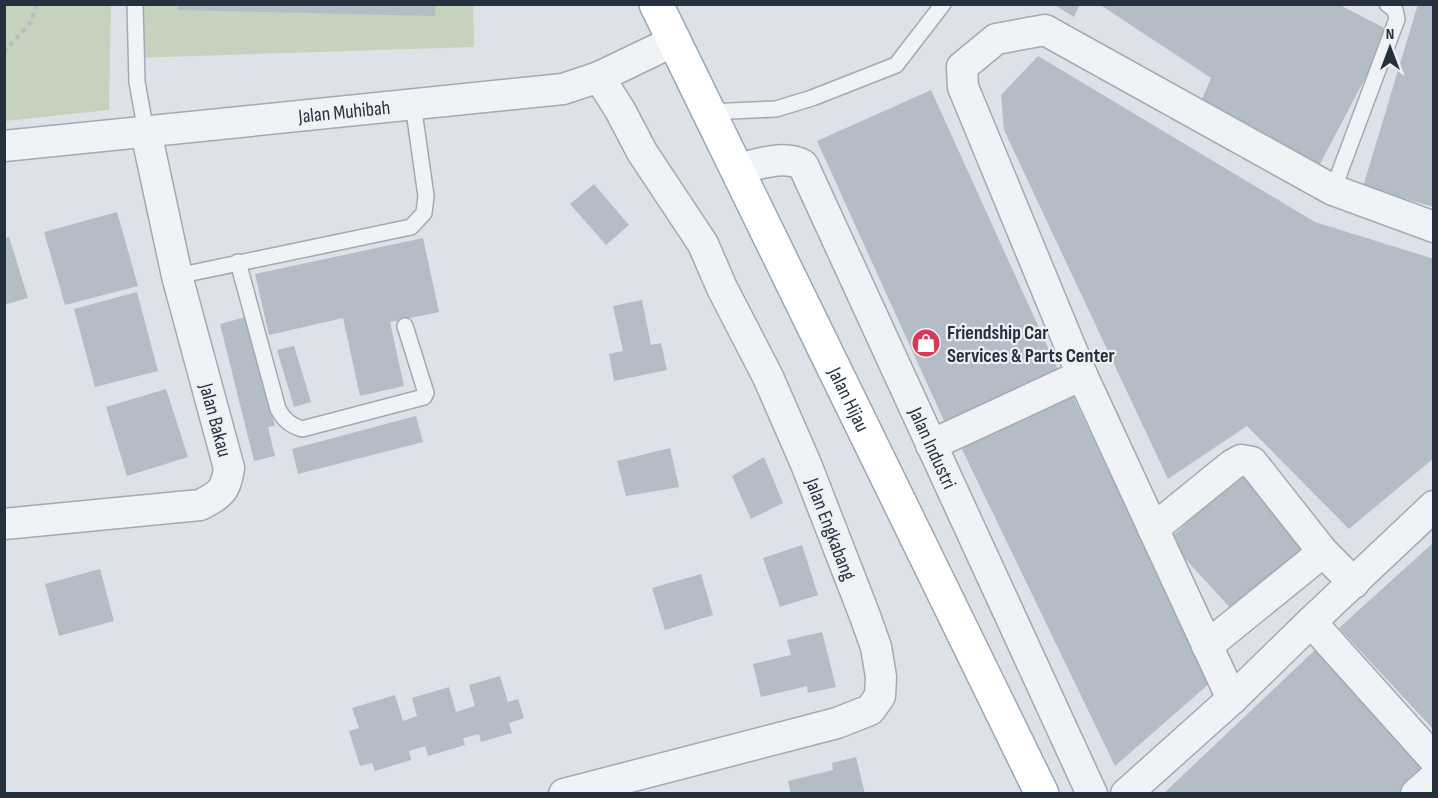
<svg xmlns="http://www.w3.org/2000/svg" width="1438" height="798" viewBox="0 0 1438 798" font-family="'Sofia Sans Condensed',sans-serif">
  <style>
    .green { fill: #c5d3be }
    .building { fill: #b4bcc5 }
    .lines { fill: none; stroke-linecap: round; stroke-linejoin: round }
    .lane-casing { stroke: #a2a9b2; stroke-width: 18 }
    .street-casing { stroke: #a2a9b2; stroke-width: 33 }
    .primary-casing { stroke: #9ca7b5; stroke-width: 36 }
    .path { stroke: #b7bdc3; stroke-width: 4; stroke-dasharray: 4.5 4.5; stroke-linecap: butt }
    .lane { stroke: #f0f3f6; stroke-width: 15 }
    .street { stroke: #f0f3f6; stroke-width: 30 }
    .primary { stroke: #fff; stroke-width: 33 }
    .labels { text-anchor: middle; stroke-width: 4.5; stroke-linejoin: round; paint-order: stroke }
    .street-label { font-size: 20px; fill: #263140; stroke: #edf1f6 }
    .poi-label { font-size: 20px; font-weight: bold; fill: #263140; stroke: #edf1f6; text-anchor: start }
  </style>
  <rect width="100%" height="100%" fill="#dde2e8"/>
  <path class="green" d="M5,4L111,5L109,110L5,121Z
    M133,5H473L474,47L133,58Z"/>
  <path class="building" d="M178,4H436L435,16L178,10Z
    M1053,4H1080L1074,17Z
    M1099,4H1338L1390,31L1320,164L1202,99L1211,78Z
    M1418,4H1434V207L1363,187Z
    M1038,56L1315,222L1434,259V458L1349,529L1247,426L1168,479L1004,130L1001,95Z
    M931,90L1064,383L950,434L817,141Z
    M594,184L629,225L606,245L570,204Z
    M117,212L138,286L65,305L44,232Z
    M9,237L28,298L4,305V239Z
    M423,238L439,312L390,322L404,386L360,396L343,318L269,335L255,274Z
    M137,292L158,371L95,387L74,309Z
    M642,300L651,345L661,343L667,370L614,381L609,354L623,351L613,306Z
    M246,317L275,426L268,427L275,456L254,461L220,324Z
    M294,346L311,402L294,407L277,350Z
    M166,389L188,457L127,476L106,407Z
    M1070,390L1210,683L1115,766L959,443Z
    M416,416L423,442L298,474L292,449Z
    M670,448L679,487L626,496L617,461Z
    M764,457L783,503L751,519L732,476Z
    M1241,474L1307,545L1234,612L1168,540Z
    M1434,542V730L1339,628Z
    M802,545L818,595L780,607L763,558Z
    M100,569L114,621L59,636L45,584Z
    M701,574L713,615L665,630L652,588Z
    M822,632L836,687L808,693L807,686L761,697L753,664L791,655L787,640Z
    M1317,648L1429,766L1400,794H1163Z
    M500,676L508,702L518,699L524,718L509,723L512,733L481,742L479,734L463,738L465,745L428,756L425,746L409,751L411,760L375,771L372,763L360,766L349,731L359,728L352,708L395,695L403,721L417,716L412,698L449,687L456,712L475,706L469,685Z
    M856,757L865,794H791L788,781L833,770L832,763Z"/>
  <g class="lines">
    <g class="lane-casing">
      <path id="lane" d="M135,4L137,82L146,132
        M708,112L776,109L812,98L896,65L943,4
        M1333,190L1397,19L1395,10L1387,4
        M238,262L278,409C284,420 290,425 302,429L424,397L426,393L405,326
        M177,276L411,227L424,213L426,196L413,104"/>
    </g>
    <g class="street-casing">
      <g id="street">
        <path id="s1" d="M4,146L563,89L599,77L674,41"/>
        <path id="s2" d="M736,169C757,165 784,154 803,165L1092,794"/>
        <path d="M931,445L1082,375"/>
        <path d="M4,524L200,505C220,495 226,491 229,468L177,276L146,132"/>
        <path d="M1153,529L1232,465L1241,460L1252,462L1323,552"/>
        <path d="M1311,622L1434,759"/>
        <path d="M1207,646L1323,552L1354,583"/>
        <path d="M1232,699L1082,375L963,87L962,67L996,39L1045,30L1333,190L1434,227"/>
        <path d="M564,794L837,723L870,710L880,696L881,677L876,647L865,616L806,464L768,377L722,288L703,244L642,152L620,110L599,77"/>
        <path d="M1126,794L1232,699L1311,622L1434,506"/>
        <path d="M1416,794L1434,778"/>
      </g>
    </g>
    <g class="primary-casing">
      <g id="primary">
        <path id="s3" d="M656,4L1042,794"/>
      </g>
    </g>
    <path class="path" d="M4,52L30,23L37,4"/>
    <use href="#lane" class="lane"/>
    <use href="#street" class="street"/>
    <use href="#primary" class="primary"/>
  </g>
  <defs>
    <g id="shop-disc" transform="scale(1.5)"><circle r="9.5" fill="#d7395b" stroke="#edf1f6"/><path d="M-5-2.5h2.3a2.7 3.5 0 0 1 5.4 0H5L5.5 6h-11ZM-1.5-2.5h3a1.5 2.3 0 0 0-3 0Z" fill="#fff"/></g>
  </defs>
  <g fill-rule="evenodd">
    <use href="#shop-disc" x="926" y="343"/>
  </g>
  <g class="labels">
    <g class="street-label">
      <text dy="7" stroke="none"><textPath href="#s1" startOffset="342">Jalan Muhibah</textPath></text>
      <text dy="7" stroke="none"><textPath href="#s3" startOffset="440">Jalan Hijau</textPath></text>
      <text transform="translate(216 420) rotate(75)" y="7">Jalan Bakau</text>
      <text dy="7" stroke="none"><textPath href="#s2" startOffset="380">Jalan Industri</textPath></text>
      <text transform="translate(831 529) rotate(69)" y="7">Jalan Engkabang</text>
    </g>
    <g class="poi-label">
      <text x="947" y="339">Friendship Car<tspan x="947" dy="23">Services &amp; Parts Center</tspan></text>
    </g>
  </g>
  <rect width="1438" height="798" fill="none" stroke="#263140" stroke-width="12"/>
  <g transform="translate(1390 48)" stroke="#edf1f6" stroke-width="4.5" paint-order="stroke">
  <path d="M0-4.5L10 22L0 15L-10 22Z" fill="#263140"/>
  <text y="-9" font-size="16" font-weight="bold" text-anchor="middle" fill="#263140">N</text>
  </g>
</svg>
